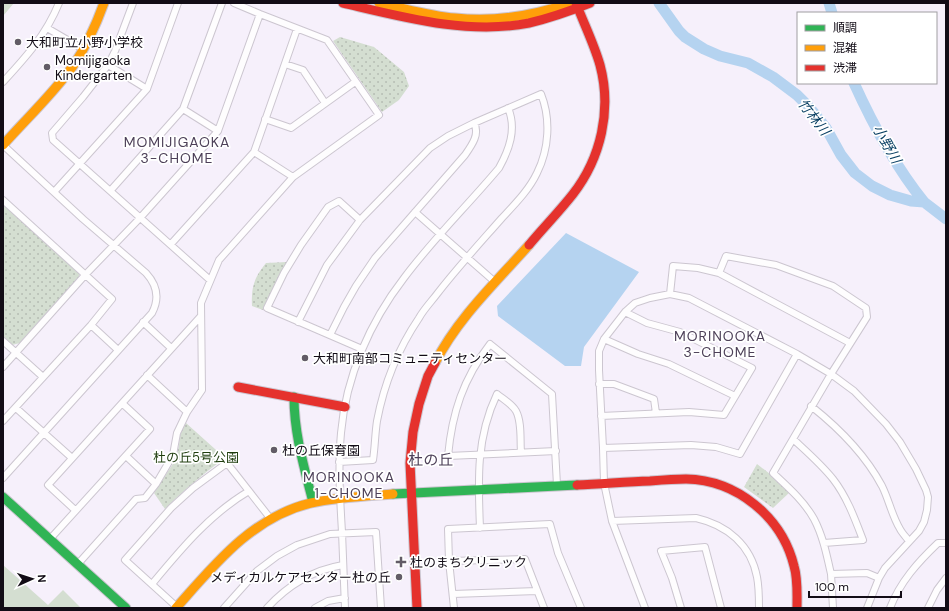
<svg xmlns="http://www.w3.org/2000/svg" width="949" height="611" viewBox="0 0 949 611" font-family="'DM Sans','Noto Sans JP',sans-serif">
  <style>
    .park { fill: url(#park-dots) }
    .garden { fill: #d4ded1 }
    .water { fill: #b5d3f0 }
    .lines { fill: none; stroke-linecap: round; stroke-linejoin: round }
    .river { stroke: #b5d3f0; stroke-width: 11 }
    .street-casing { stroke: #ccc6d0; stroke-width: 8 }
    .fast-casing { stroke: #ccc6d0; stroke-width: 11 }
    .slow-casing { stroke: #ccc6d0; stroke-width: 11 }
    .jam-casing { stroke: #ccc6d0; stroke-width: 11 }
    .street { stroke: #fefdfe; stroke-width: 6 }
    .fast { stroke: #30b455; stroke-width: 9 }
    .slow { stroke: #ff9f0a; stroke-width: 9 }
    .jam { stroke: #e5322d; stroke-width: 9 }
    .poi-dot { fill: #625c66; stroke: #fff; stroke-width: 1.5 }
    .labels { text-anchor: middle; stroke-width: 3.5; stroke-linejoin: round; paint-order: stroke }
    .poi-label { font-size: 13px; fill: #120c16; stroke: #fff; text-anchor: start }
    .park-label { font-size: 13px; fill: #1f3d0e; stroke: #fff }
    .water-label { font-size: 14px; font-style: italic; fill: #033b5f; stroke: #fff }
    .neighbourhood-label { font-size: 14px; letter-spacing: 1px; fill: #4d4058; stroke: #fff }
    .quarter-label { font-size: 15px; fill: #4d4058; stroke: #fff }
  </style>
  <defs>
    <pattern id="park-dots" width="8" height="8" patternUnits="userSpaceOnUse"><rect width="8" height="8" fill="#d4ded1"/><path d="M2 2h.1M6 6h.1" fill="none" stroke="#b5bdb3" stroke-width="1.8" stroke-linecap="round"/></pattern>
  </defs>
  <rect width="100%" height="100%" fill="#f6f0fb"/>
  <path class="park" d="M340,37L374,47L404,72L409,86L399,100L382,112L333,41Z
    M3,204L79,272V277L20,343L12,345L3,337Z
    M287,262L263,310L252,306C251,287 254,278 266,263Z
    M186,423L225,458C203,474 184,490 165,509L154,493L176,459L179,445L180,434Z
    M757,464L779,481L790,492L773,508L744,487Z"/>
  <path class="garden" d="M3,3H14L3,16Z
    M3,565L48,605L63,590L81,608H3Z"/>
  <path class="water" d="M566,233L639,272L584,347L581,366H565L498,316L497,306Z"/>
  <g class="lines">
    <path class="river" d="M659,3L679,31L685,37L704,49L720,56L748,63L773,77L797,95L809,107L826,128L841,155L855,173L872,186L890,195L911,201L924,202L946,219
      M829,3L832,13
      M854,83C873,125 895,166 924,202"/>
    <g class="street-casing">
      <path id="street" d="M133,3L115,51L108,65L83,97L52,133L53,140L210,280
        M47,28L83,49
        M285,64L303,70L325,103
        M108,65L147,89
        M3,82C26,57 46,35 59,3
        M183,109L218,131
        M265,119L291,128L355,82
        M3,145L83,219L146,273C157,285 160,298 152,313L3,478
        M254,152L293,177
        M111,190L183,109L222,3
        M54,192L147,89L178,3
        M3,200L112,299L91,325L3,421
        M415,212L495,282
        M360,220L339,201L328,207L301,245L284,273L267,308L362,349
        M171,244L254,152L297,29
        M719,273L850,343
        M670,294L673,266L698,268L719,273L726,256L776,265L833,286L866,308L867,317L831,374L854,391L886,424L900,442L916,469L926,490L928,497L927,510L924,522L919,531L885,568L879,578L867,608
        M143,322L171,348
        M298,322L327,265L360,220L430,148L448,136L474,123L541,94C551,119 549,149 537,173C529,190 515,204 502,218C480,243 457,268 437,294C431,302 424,309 419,318C398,349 384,384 377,421C375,434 375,447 373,460L339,462
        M91,325L118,350
        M330,335L344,307L356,286L375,258L465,155C472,145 480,134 474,123
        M604,339L638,354L669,364L735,396
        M3,341L43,377
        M3,367L86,274L140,218L218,131L260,14
        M147,375L187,412
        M599,384H614L654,399L656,413
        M811,406C840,429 865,454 882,486C889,500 892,516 900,529C902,533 906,537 909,541
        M16,408L72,458
        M601,416L689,412L724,415L752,368L680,332L647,323L625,312
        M793,439C807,452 821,464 833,479C847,497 855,519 863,540L824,543
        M603,448L599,370V351L604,339L625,312L635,303L650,298L670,294L689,298L797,354L831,374L773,473C788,487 804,501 814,519C823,536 827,556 831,574
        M556,451L448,456C452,413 463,379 490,344L552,394L557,485
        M126,456L156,484
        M75,510L48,485L201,316
        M612,521L696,518C727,525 751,545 757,577C759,587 759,598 759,608
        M480,528C478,480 476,438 497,394C503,399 512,404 516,411C522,422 520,440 521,452
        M50,539L150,429L123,404
        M449,561L525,559L544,608
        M77,565L136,499L145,498L156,484L173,455L177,433L187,412L202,390L201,303L219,260L293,177L379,115L327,40L260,14L234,3
        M152,584C181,549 210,514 249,491
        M453,594L537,591
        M178,608L125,560L171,508L193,488L227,463L270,518
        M224,608L257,571L277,556L297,545L330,534L376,532L381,608
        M267,608C288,585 313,570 343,565
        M315,608L328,601L345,598
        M345,608C344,583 343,558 342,532C340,499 338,466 341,433C346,376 370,322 404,278C433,239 468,205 499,168C509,150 517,129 508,108
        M454,608L449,561L448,529L550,524L558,553L581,608
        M645,608L612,521L604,483L603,448L691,445L716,447L740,454L797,354
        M681,608L672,578L661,551L705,547L721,608
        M833,608L831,574L867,573L879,578
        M890,608C900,582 918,562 938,543H946
        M928,608L937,590L946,578"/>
    </g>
    <g class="fast-casing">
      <path id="fast" d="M294,397C294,433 304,467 313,502
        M393,494L577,485
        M3,497L126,608"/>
    </g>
    <g class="slow-casing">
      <path id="slow" d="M379,3C404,8 429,16 455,18C494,22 533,16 570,3
        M3,145C26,119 52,95 73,66C86,47 96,25 104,3
        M435,363C457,319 496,282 529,245
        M176,608C214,565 252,517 311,503C338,497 366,496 393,494"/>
    </g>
    <g class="jam-casing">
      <path id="jam" d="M343,3C403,17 468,35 529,23C550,18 570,11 590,3
        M529,245C543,228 559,212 573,194C601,158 612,110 600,65C594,44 584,24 576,3
        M238,387L345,407
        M577,485C601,484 625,482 650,481C662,480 674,479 686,479C737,480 782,517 794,566C798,579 797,594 797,608
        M417,608L410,463L413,432L419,404L428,376L435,363"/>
    </g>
    <use href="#street" class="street"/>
    <use href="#fast" class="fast"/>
    <use href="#slow" class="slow"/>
    <use href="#jam" class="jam"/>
  </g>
  <g class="poi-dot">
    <circle cx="18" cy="42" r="4"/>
    <circle cx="47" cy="67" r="4"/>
    <circle cx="305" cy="358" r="4"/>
    <circle cx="274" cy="450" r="4"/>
    <path d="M399 556h4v4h4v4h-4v4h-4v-4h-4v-4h4z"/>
    <circle cx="399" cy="577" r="4"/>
  </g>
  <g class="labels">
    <g class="poi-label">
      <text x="26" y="47">大和町立小野小学校</text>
      <text x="55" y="65">Momijigaoka<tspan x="55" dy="15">Kindergarten</tspan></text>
      <text x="313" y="363">大和町南部コミュニティセンター</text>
      <text x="282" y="455">杜の丘保育園</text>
      <text x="410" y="567">杜のまちクリニック</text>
      <text x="391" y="582" text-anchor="end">メディカルケアセンター杜の丘</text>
    </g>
    <g class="park-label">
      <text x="196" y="462">杜の丘5号公園</text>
    </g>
    <g class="water-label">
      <text transform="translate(814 117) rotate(52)" y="5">竹林川</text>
      <text transform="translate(887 144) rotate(60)" y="5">小野川</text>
    </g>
    <g class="neighbourhood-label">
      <text x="177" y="147">MOMIJIGAOKA<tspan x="177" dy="16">3-CHOME</tspan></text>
      <text x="720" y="341">MORINOOKA<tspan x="720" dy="16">3-CHOME</tspan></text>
      <text x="349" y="482">MORINOOKA<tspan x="349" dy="16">1-CHOME</tspan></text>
    </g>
    <g class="quarter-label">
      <text x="431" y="465">杜の丘</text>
    </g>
  </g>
  <rect width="949" height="611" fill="none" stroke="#120c16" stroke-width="8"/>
  <rect x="797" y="12" width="140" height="72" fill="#ffffff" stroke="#a09ea2"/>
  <rect x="805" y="25" width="20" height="6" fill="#30b455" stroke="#a09ea2"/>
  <text x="833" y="32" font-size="12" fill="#120c16">順調</text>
  <rect x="805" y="45" width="20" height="6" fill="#ff9f0a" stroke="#a09ea2"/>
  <text x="833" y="52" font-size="12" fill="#120c16">混雑</text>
  <rect x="805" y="65" width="20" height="6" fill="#e5322d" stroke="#a09ea2"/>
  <text x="833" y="72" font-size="12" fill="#120c16">渋滞</text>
  <g transform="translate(32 579) rotate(87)" stroke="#ffffff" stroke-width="3" paint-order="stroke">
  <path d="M0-3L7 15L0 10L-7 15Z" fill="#120c16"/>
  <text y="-6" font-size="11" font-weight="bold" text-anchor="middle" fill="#120c16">N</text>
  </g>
  <path d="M809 591v6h92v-6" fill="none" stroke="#120c16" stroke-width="2"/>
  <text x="815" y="591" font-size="12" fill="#120c16" stroke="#ffffff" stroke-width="3" paint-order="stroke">100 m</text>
</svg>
